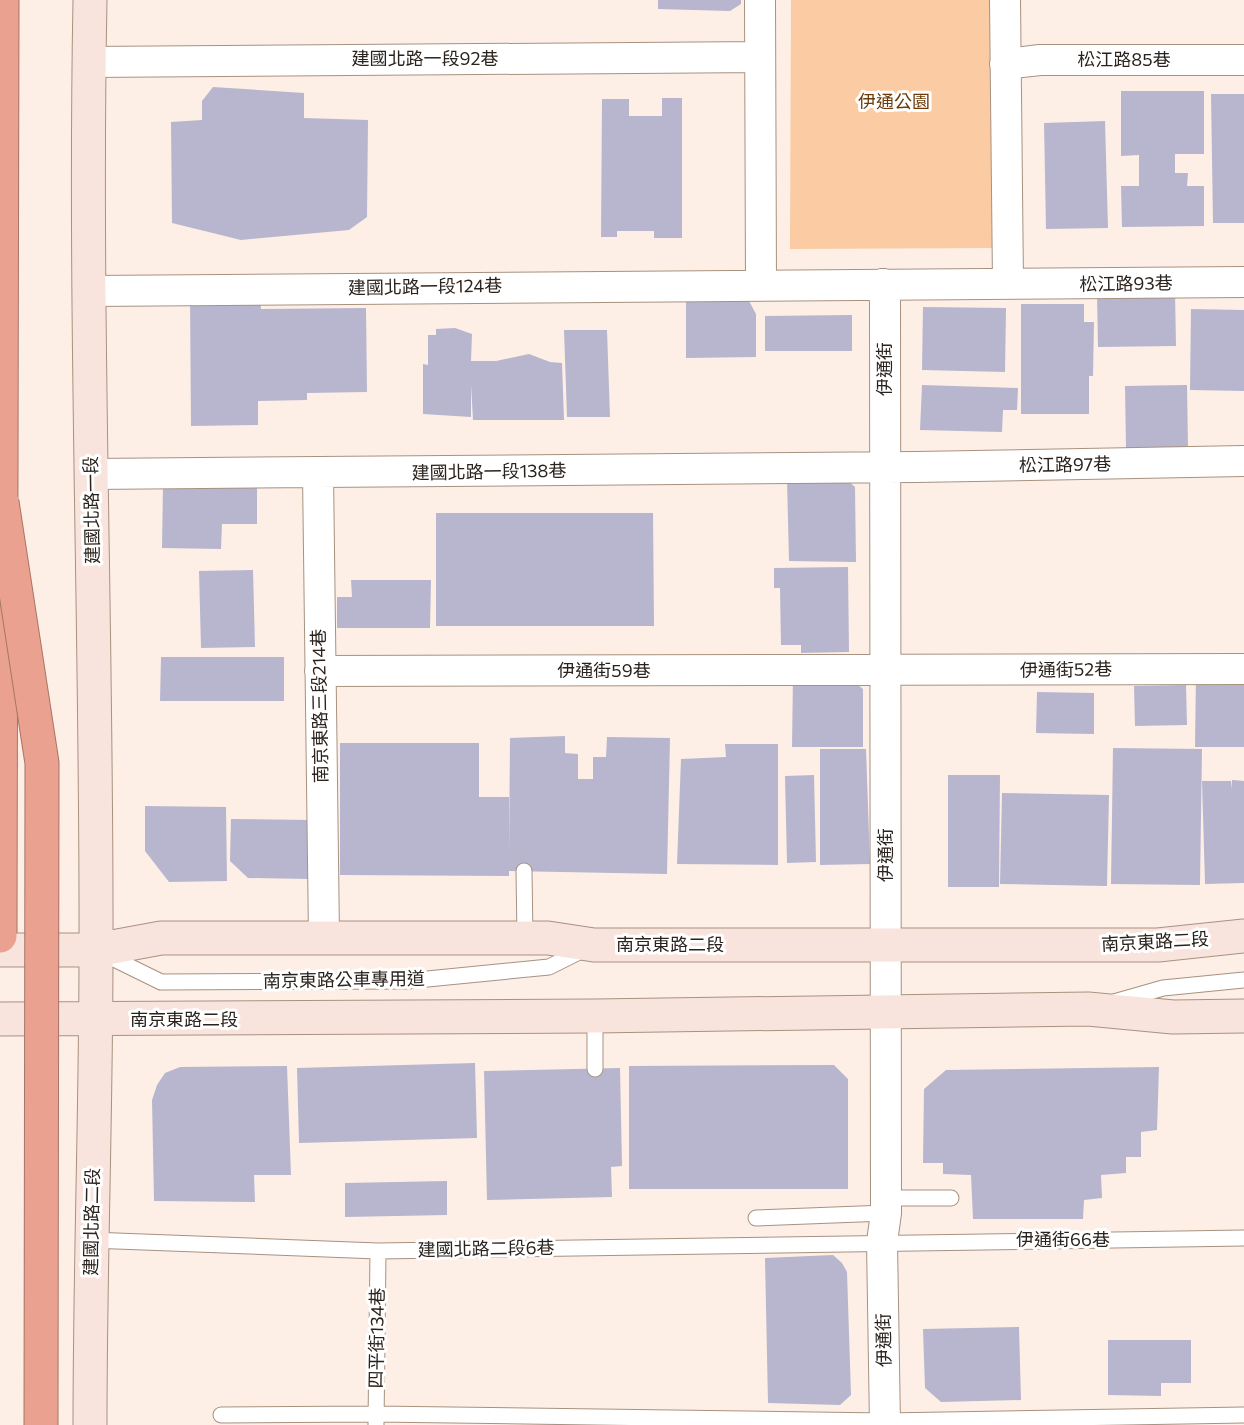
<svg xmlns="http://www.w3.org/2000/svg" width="1244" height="1425" viewBox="0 0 1244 1425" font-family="Commissioner,'Noto Sans TC',sans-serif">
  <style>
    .green { fill: #fbcba3 }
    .building { fill: #b7b6ce }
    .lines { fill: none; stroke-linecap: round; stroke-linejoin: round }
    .lane-casing { stroke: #a79281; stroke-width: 17 }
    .street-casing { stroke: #a79281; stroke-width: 32 }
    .secondary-casing { stroke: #a79281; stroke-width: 35 }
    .highway-casing { stroke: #a77567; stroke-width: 35 }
    .lane { stroke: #fff; stroke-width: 15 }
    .street { stroke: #fff; stroke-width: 30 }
    .secondary { stroke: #f9e3dd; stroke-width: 33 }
    .highway { stroke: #eaa18f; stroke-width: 33 }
    .highway-bridge-casing { stroke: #a77567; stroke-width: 35; stroke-linecap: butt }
    .highway-bridge { stroke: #eaa18f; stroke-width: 33 }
    .labels { text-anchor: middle; stroke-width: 6; stroke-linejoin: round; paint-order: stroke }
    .street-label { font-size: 18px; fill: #2a221c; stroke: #fff }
    .park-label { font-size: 18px; fill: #6b3c09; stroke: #fff }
  </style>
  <rect width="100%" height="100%" fill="#fdefe5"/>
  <path class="green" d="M791,0H995L993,248L790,249Z"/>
  <path class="building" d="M658,0H741V4L730,11L658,9Z
    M213,87L304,93V118L368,120L367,217L349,230L241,240L172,223L171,122L202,120V101Z
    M1121,91H1204V154H1175V173H1188L1187,186H1204V226L1122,227L1121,186H1139V155L1121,156Z
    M1211,94H1244V223H1213Z
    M662,98H682V238H654V231H617V237H601L602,99H629V116H662Z
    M1105,121L1108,228L1046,229L1044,123Z
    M1175,292L1176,346L1098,347L1097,294Z
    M260,294L261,309L366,308L367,392L307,393V400L258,401V425L191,426L190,295Z
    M686,300L749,301L756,314V357L686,358Z
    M1021,304H1084V322H1094L1093,376H1089V414H1021Z
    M923,307L1006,308L1005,372L922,370Z
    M1191,309L1244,310V391L1190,390Z
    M852,315V351H765V316Z
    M455,328L472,334L471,361H496L529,354L550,362L562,363L564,420H473L471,385V417L423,414V364L428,365V335H436V329Z
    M564,330H607L610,417H567Z
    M922,385L1018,388L1017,410H1003L1002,432L920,430Z
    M1187,385L1188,448L1126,449L1125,386Z
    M845,478L855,487L856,562L789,561L787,479Z
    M163,484H257V524H222L221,549L162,548Z
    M436,513H653L654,626H436Z
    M848,567L849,652L801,653V645H781L780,588H774V568Z
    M253,570L255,647L201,648L199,571Z
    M351,580H431L430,628H337V597H352Z
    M161,657H284V701H160Z
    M845,675L863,689V747H792L793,676Z
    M1196,675H1244V747H1195Z
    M1186,685L1187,725L1135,726L1134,686Z
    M1037,692L1094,693V734L1036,733Z
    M565,736V753L578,754V779H593V757H606L607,737L670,738L667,874L509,871V876L340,875V743H479V797H509V854L510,738Z
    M725,744H778V865L677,864L681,759L726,757Z
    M1113,748L1202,749L1200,885L1111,884Z
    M820,749H866L870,864L820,865Z
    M814,775L816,862L787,863L785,776Z
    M948,775H1000L999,887H948Z
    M1232,780L1244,781V883L1205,884L1202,781H1231L1232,789Z
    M1002,793L1109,795L1107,886L1000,884Z
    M145,806L226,807L227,881L169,882L145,851Z
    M231,819L311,820L309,879L248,878L230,861Z
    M475,1063L477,1138L299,1143L297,1068Z
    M834,1065L848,1079V1189H629V1066Z
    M287,1066L291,1175H254L255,1202L154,1201L152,1100L157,1085L165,1073L180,1067Z
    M1159,1067L1157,1130L1141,1132V1157H1126V1173L1101,1175L1102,1198L1084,1200L1083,1219H973L971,1175L943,1174V1163H923L924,1089L946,1070Z
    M620,1068L622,1166L611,1167L612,1197L487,1200L484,1071Z
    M447,1181V1215L345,1217V1183Z
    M833,1255L842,1263L847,1272L851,1395L840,1405L768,1403L765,1258Z
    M1019,1327L1021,1400L941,1402L925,1388L923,1329Z
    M1108,1340H1191V1383H1161V1396L1108,1395Z"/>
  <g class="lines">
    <g class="lane-casing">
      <path id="lane" d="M524,871L525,937
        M102,953L161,982L407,981L549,967L585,949
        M1114,1002L1163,988L1244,980
        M595,1016V1069
        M885,1198H951
        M756,1218L886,1213
        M90,1240L378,1251L1244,1238
        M221,1415L375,1414L885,1421L1244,1415
        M376,1425L378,1251"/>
    </g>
    <g class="street-casing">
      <path id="street" d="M760,0L761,284
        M1005,0L1008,284
        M89,62L760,57
        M1005,64L1040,60H1244
        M883,284L885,302L886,1213L882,1242L885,1425
        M89,291L1244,282
        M92,474L916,467L1244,461
        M318,474L324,937
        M320,671L1244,669"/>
    </g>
    <g class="secondary-casing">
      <path id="secondary" d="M0,950H96L161,938H548L594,945H1158L1244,936
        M0,1019L595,1016L1088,1009L1173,1017L1244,1016
        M90,1425C90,1267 96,1110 96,952C97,635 84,317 90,0"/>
    </g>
    <g class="highway-casing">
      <path id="highway" d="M0,936L2,0"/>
    </g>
    <use href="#lane" class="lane"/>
    <use href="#street" class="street"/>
    <use href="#secondary" class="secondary"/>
    <use href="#highway" class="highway"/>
    <g class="highway-bridge-casing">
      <path id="highway-bridge" d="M2,502L42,763L41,1425"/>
    </g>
    <use href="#highway-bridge" class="highway-bridge"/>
  </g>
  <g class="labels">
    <g class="street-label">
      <text x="425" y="65">建國北路一段92巷</text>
      <text x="1124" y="66">松江路85巷</text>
      <text transform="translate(1126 284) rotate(-1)" y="6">松江路93巷</text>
      <text transform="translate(425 287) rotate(-1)" y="6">建國北路一段124巷</text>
      <text transform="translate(885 369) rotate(-90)" y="6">伊通街</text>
      <text transform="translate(1065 465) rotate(-1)" y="6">松江路97巷</text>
      <text transform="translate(489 472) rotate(-1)" y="6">建國北路一段138巷</text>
      <text transform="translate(92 510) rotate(-91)" y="6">建國北路一段</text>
      <text transform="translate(1066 670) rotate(-1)" y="6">伊通街52巷</text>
      <text x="604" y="677">伊通街59巷</text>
      <text transform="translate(320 706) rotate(-91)" y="6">南京東路三段214巷</text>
      <text transform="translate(886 855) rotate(-90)" y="6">伊通街</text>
      <text transform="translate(1155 942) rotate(-3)" y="6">南京東路二段</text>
      <text x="670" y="951">南京東路二段</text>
      <text transform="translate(344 980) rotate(-1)" y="6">南京東路公車專用道</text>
      <text x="184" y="1026">南京東路二段</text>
      <text transform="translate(92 1222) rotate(-89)" y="6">建國北路二段</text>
      <text x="1063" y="1246">伊通街66巷</text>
      <text transform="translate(486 1249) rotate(-1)" y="6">建國北路二段6巷</text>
      <text transform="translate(377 1338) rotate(-89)" y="6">四平街134巷</text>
      <text transform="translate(884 1340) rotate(-91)" y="6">伊通街</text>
    </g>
    <g class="park-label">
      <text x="894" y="108">伊通公園</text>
    </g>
  </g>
</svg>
